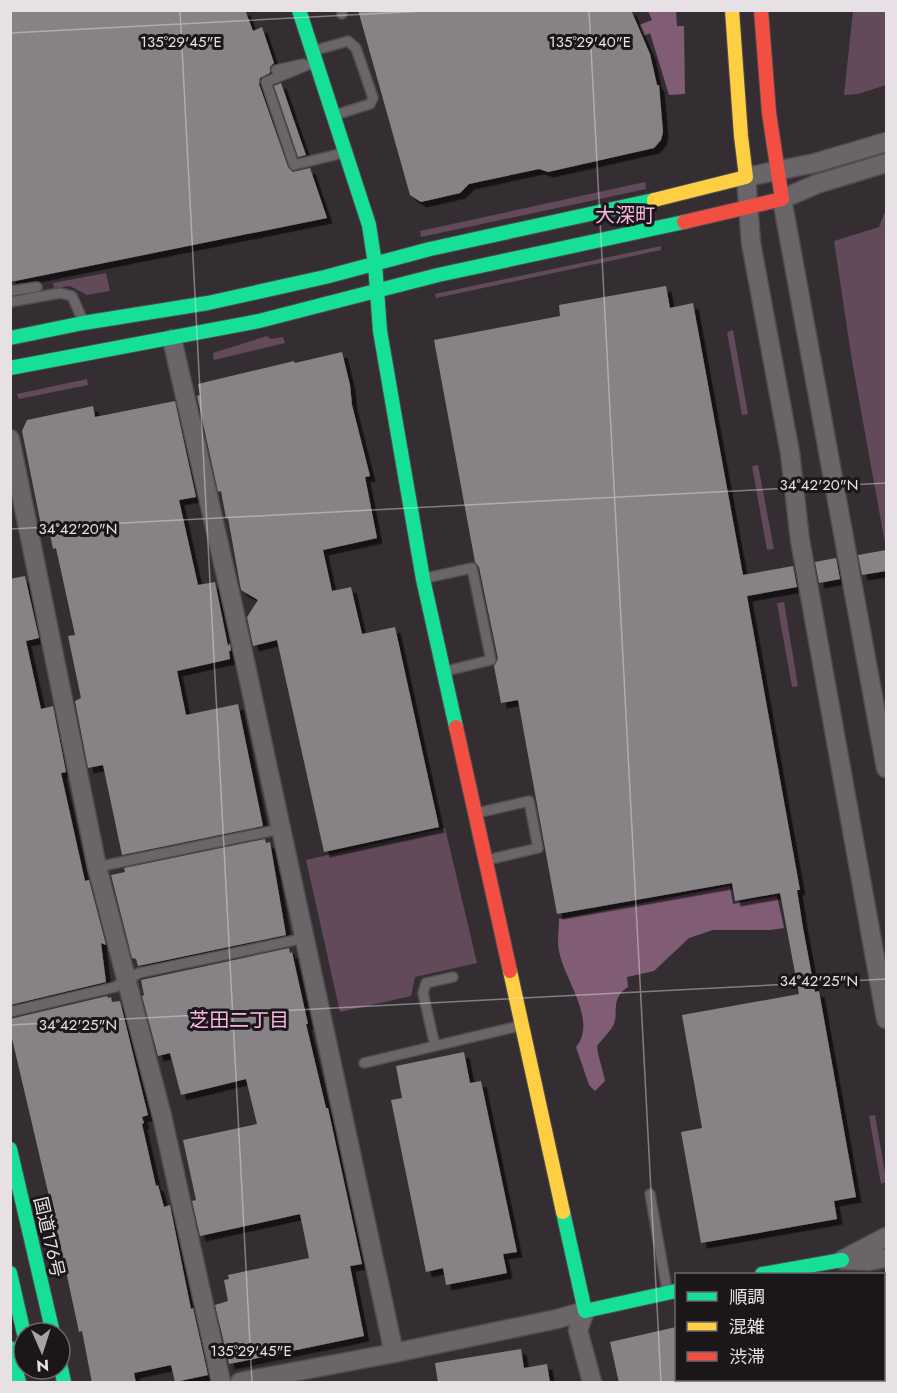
<svg xmlns="http://www.w3.org/2000/svg" width="897" height="1393" viewBox="0 0 897 1393" font-family="Jost,'Noto Sans JP',sans-serif">
  <style>
    .green { fill: #624a5b }
    .water { fill: #805c75 }
    .building { fill: #868285; filter: url(#shadow) }
    .lines { fill: none; stroke-linecap: round; stroke-linejoin: round }
    .lane-casing { stroke: #504c4f; stroke-width: 12 }
    .street-casing { stroke: #504c4f; stroke-width: 21 }
    .fast-casing { stroke: #504c4f; stroke-width: 16 }
    .slow-casing { stroke: #504c4f; stroke-width: 16 }
    .jam-casing { stroke: #504c4f; stroke-width: 16 }
    .lane { stroke: #696568; stroke-width: 9 }
    .street { stroke: #696568; stroke-width: 18 }
    .fast { stroke: #16e098; stroke-width: 14 }
    .slow { stroke: #ffcf43; stroke-width: 14 }
    .jam { stroke: #f24e42; stroke-width: 14 }
    .ticks { fill: none; stroke: #e7e1e5; stroke-width: 1.5; stroke-opacity: 0.45 }
    .labels { text-anchor: middle; stroke-width: 6; stroke-linejoin: round; paint-order: stroke }
    .street-label { font-size: 18px; fill: #e7e1e5; stroke: #1b1619 }
    .neighbourhood-label { font-size: 20px; fill: #f9b5e5; stroke: #1b1619 }
    .ticks-label { font-size: 15px; text-anchor: middle; fill: #e7e1e5; stroke: #1b1619; stroke-width: 6; stroke-linejoin: round; paint-order: stroke }
  </style>
  <defs>
    <filter id="shadow"><feDropShadow dx="5.5" dy="5.5" stdDeviation="0" flood-color="#0009"/></filter>
  </defs>
  <rect width="100%" height="100%" fill="#342e32"/>
  <path class="green" d="M853,11H886V85L858,94L844,95Z
    M645,182L646,189L421,237L420,231Z
    M886,209V549L852,361L834,241L879,227Z
    M661,246V250L436,298L435,294Z
    M106,273L110,291L87,295L70,286L54,288L53,283Z
    M733,330L748,414L742,415L727,332Z
    M267,336L271,339L283,337L285,343L214,360L213,353Z
    M87,379L88,385L19,399L17,394Z
    M758,465L774,549L767,550L752,466Z
    M784,602L798,686L792,687L777,603Z
    M445,828L477,963L415,977L411,996L340,1012L306,860Z
    M875,1115L886,1178V1182L881,1184L869,1116Z"/>
  <path class="water" d="M648,11H676L677,26H684L685,94L669,95L650,33L644,36L639,25L652,20Z
    M730,886L733,904L777,896L784,928L770,930H713L689,938L654,971L627,977L628,987C609,999 620,1013 613,1026C609,1033 602,1039 597,1046C598,1058 603,1069 605,1081L595,1091L589,1085L576,1047C598,1021 564,979 559,951C557,941 559,929 559,919Z"/>
  <path class="building" d="M10,10H245L253,31L262,27L274,63L270,67V73L260,78L259,84L288,167L293,172L310,168L327,218L10,282Z
    M358,10H631L650,54L657,85H659L663,132L661,140L654,148L548,172L539,169L478,182L469,184L460,193L421,202L410,195Z
    M281,83L300,138L306,155L298,157L274,86Z
    M666,286L670,308L693,303L743,575L793,566L797,587L747,596L800,890H797L803,928L815,992L819,991L856,1197L834,1201L837,1219L701,1243L681,1132L702,1128L682,1015L799,994L780,893L735,901L732,883L557,914L518,700L501,703L494,666L498,659L479,567L475,562L434,340L560,316L559,305Z
    M342,352L350,385L352,405L370,476L365,477L377,538L323,550L332,591L351,587L362,634L395,627L439,827L324,852L277,640L253,646L247,617L258,600L241,590L228,518H226L221,491L218,492L197,396L200,395L198,384L294,361L295,363Z
    M175,401L196,497L179,500L198,585L215,582L228,646L230,643L231,651H229L230,659L177,671L186,715L238,704L263,826L122,855L103,765L88,768L75,701L81,698L68,636L75,635L56,548L53,549L49,529L42,530L22,431L27,420L93,406L95,417Z
    M886,550V571L862,575L858,555Z
    M836,558L840,579L819,583L815,562Z
    M25,576L39,638L26,641L41,709L53,706L66,772L61,773L85,881L89,880L106,945L101,943L106,982L10,1005V579Z
    M265,839L266,843L270,842L286,935L138,966L136,959L132,958L111,875L125,872L124,868Z
    M289,948L290,953L292,952L308,1024H306L326,1108H328L362,1264L350,1266L364,1336L229,1364L215,1305L228,1301L224,1280L229,1279L228,1275L309,1258L300,1214L200,1236L192,1201L196,1200L183,1140L257,1124L246,1079L181,1095L170,1053L158,1056L142,996L144,995L141,980Z
    M107,996L108,998L111,997L112,1002L120,1001L148,1115L142,1117L144,1123L142,1124L156,1186L158,1185L164,1207L170,1205L191,1309L193,1308L208,1375L175,1382L171,1365L134,1373L136,1383H92L82,1331L79,1332L60,1243L58,1244L50,1209H52L10,1030V1019Z
    M464,1052L470,1083L481,1081L517,1252L503,1254L507,1273L446,1285L443,1268L426,1272L391,1100L402,1098L396,1066Z
    M676,1327V1383H619L610,1342Z
    M521,1349L524,1368L547,1364L550,1383H438L435,1363Z"/>
  <g class="lines">
    <g class="lane-casing">
      <path id="lane" d="M341,10L342,14
        M313,51L348,41L356,48L373,98L370,104L335,115
        M315,62L266,82L294,165L343,153
        M276,70L303,64
        M10,291L37,287
        M10,302L60,293L72,296L83,321
        M426,578L472,568L491,660L446,671
        M477,813L529,801L538,848L487,860
        M97,867L281,829
        M10,1012L115,987L139,973L305,938
        M435,1046L423,993L426,983L453,977
        M364,1063L519,1026
        M650,1194L667,1290"/>
    </g>
    <g class="street-casing">
      <path id="street" d="M886,142L815,163L746,177L751,243L790,453L800,540L886,1019
        M886,163L817,184L782,199L886,768
        M172,339L233,606L394,1353
        M10,439L97,867L162,1116L221,1382
        M842,1260L886,1237
        M844,1260L869,1261L886,1258
        M585,1311L578,1330L592,1382
        M240,1382L394,1353L557,1319L585,1311"/>
    </g>
    <g class="fast-casing">
      <path id="fast" d="M299,10L369,225L375,264L380,331L423,579L456,727
        M10,338L83,323L208,303L325,277L430,249L654,200
        M10,368L259,321L438,275L684,222
        M10,1149L53,1333
        M563,1212L585,1311L676,1291
        M10,1273L24,1334
        M762,1274L842,1260
        M10,1348L19,1382
        M60,1364L64,1382"/>
    </g>
    <g class="slow-casing">
      <path id="slow" d="M654,200L746,177L741,136L732,10
        M510,971L563,1212"/>
    </g>
    <g class="jam-casing">
      <path id="jam" d="M684,222L782,199L769,113L761,10
        M456,727L510,971"/>
    </g>
    <use href="#lane" class="lane"/>
    <use href="#street" class="street"/>
    <use href="#fast" class="fast"/>
    <use href="#slow" class="slow"/>
    <use href="#jam" class="jam"/>
  </g>
  <path class="ticks" d="M180,10L252,1382M589,10L661,1382M10,33L444,10M10,529L886,483M10,1025L886,979"/>
  <g class="labels">
    <g class="street-label">
      <text transform="translate(49 1237) rotate(77)" y="6">国道176号</text>
    </g>
    <g class="neighbourhood-label">
      <text x="625" y="222">大深町</text>
      <text x="239" y="1027">芝田二丁目</text>
    </g>
  </g>
  <g class="ticks-label">
    <text x="181" y="47">135°29'45"E</text>
    <text x="590" y="47">135°29'40"E</text>
    <text x="819" y="490">34°42'20"N</text>
    <text x="78" y="534">34°42'20"N</text>
    <text x="819" y="986">34°42'25"N</text>
    <text x="78" y="1030">34°42'25"N</text>
    <text x="251" y="1356">135°29'45"E</text>
  </g>
  <rect width="897" height="1393" fill="none" stroke="#e7e1e5" stroke-width="24"/>
  <rect x="675" y="1273" width="210" height="108" fill="#1b1619" stroke="#6d676b" stroke-width="1.5"/>
  <rect x="687" y="1292" width="30" height="9" fill="#16e098" stroke="#6d676b" stroke-width="1.5"/>
  <text x="729" y="1303" font-size="18" fill="#e7e1e5">順調</text>
  <rect x="687" y="1322" width="30" height="9" fill="#ffcf43" stroke="#6d676b" stroke-width="1.5"/>
  <text x="729" y="1333" font-size="18" fill="#e7e1e5">混雑</text>
  <rect x="687" y="1352" width="30" height="9" fill="#f24e42" stroke="#6d676b" stroke-width="1.5"/>
  <text x="729" y="1363" font-size="18" fill="#e7e1e5">渋滞</text>
  <g transform="translate(42 1351) rotate(177)"><circle r="28" fill="#1b1619" stroke="#6d676b" stroke-width="1.5"/>
  <path d="M0-4.5L10 22L0 15L-10 22Z" fill="#a8a2a6"/>
  <text y="-9" font-size="16" font-weight="bold" text-anchor="middle" fill="#e7e1e5">N</text>
  </g>
</svg>
